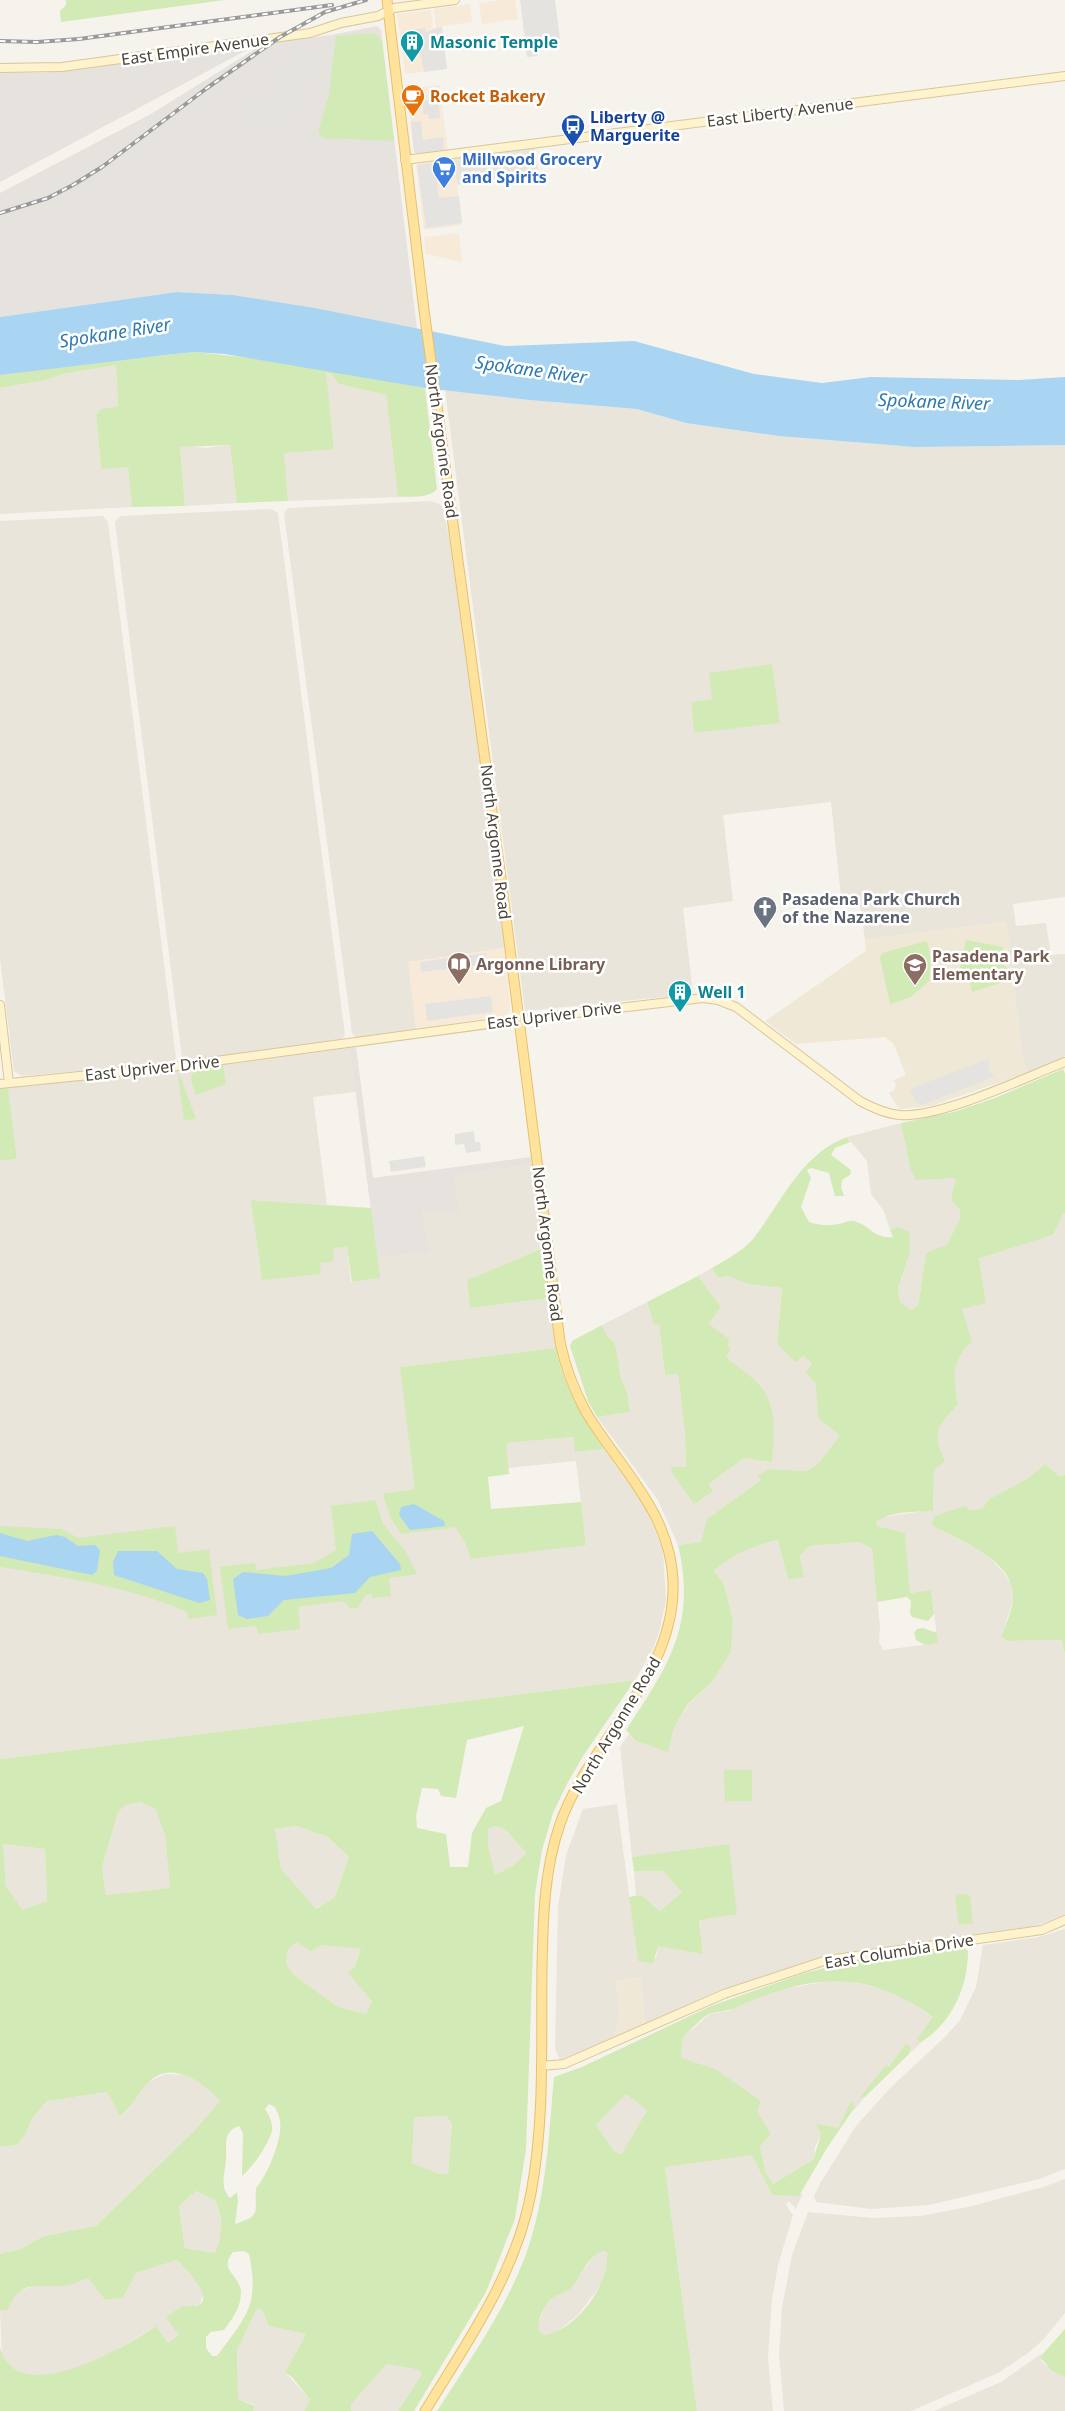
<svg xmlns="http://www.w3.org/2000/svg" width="1065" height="2411" viewBox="0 0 1065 2411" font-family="'Noto Sans',sans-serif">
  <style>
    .residential { fill: #eae5da; fill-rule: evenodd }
    .commercial { fill: #f7ead8 }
    .industrial { fill: #e6e2dd }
    .education { fill: #efe8d6 }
    .green { fill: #d2eab5; fill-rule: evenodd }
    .parking { fill: #e5e3e0 }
    .water { fill: #a9d4f2 }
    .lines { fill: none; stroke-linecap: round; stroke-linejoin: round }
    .secondary-casing { stroke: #d6c79b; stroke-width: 10 }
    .primary-casing { stroke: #e6c16a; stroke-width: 11 }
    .secondary { stroke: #fff3cd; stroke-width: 8 }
    .primary { stroke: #ffe39c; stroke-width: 9 }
    .rail-casing { stroke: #9a9a9a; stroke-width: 4 }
    .rail { stroke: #fff; stroke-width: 2; stroke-dasharray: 5.5; stroke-linecap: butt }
    .labels { text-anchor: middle; stroke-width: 5; stroke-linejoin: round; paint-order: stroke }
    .culture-label { font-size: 16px; font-weight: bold; fill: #0d838f; stroke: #fff; text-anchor: start }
    .street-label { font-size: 16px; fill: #4b4439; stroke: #fff }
    .food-label { font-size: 16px; font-weight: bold; fill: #c56008; stroke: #fff; text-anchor: start }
    .transit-label { font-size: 16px; font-weight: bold; fill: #164399; stroke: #fff; text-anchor: start }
    .shop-label { font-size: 16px; font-weight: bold; fill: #366cbe; stroke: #fff; text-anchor: start }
    .worship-label { font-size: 16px; font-weight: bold; fill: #5b616d; stroke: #fff; text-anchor: start }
    .education-label { font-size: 16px; font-weight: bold; fill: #785e54; stroke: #fff; text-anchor: start }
    .water-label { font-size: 18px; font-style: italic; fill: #2e7ab2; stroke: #fff }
  </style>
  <rect width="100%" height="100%" fill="#f6f3ec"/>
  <path class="residential" d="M535,148L539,175L457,185L454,159Z
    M116,365L118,406L101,409L96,415L101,468L128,466L132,507L0,514V388L46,380L63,374Z
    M325,372L332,375L339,384L386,395L398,497L288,501L283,452L334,448Z
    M445,390L529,400L637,409L686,423L779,436L915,447L1065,445V897L1013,904L1016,926L1046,923L1051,955L1065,954V1056L1053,1064L1027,1073L1022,1056L1006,922L865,940L859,896L841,897L831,802L723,815L733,901L683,908L693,994L525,1011ZM712,699L695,732L691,702Z
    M230,445L237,503L185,506L180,447L191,446L205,448Z
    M430,501L440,504L443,508L453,555L505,948L409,962L416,1030L356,1038L352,1033L284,514L288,508Z
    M271,509L278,513L345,1035L342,1039L186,1061L182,1058L115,522L120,516Z
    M103,516L108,522L176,1058L173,1063L22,1076L14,1071L0,960V521Z
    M350,1048L356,1092L313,1097L327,1205L251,1200L320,1274L319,1263L333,1248L347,1247L351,1282L379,1278L377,1258L427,1252L423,1210L454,1178L463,1174L532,1165L543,1248L467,1280L470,1308L549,1298L556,1348L400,1367L450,1519L465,1543L471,1559L586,1544L576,1461L508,1468L506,1443L573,1437L575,1452L604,1449L647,1510L663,1550L666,1600L659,1632L653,1649L635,1680L0,1759V1161L17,1159L8,1088L200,1068Z
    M901,1123L910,1168L953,1178L956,1181L952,1192L960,1210V1218L947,1245L929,1251L926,1255L918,1306L911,1311L900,1302L898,1290L910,1252L898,1227L890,1230L884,1211L871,1194L867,1161L847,1137Z
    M1063,1212L1065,1213V1475L1059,1476L1045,1464L1027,1479L989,1499L982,1509L970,1510L965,1506L934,1527L984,1552L1003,1572L1013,1587L1014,1598L1001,1637L1007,1641L1062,1640L1065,1655V1916L1035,1926L832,1954L720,1990L645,2024L640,1978L615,1981L620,2012L614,2038L560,2060L555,2049L558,1906L566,1855L583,1809L617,1804L638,1961L656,1958L658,1946L703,1953L699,1920L729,1845L632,1857L620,1747L629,1734L636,1741L668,1751L674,1728L689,1704L712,1682L731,1652L733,1621L724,1584L714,1571L723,1562L743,1550L778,1540L788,1580L804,1577L800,1556L809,1546L860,1542L872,1549L880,1626L879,1642L883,1650L938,1643L931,1590L910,1593L905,1533L877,1526L876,1522L881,1518L896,1515L933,1510L934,1470L944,1461L936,1434L939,1424L958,1405L954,1385L956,1360L964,1348L961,1308L986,1303L979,1257L1053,1235Z
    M712,1268L718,1278L728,1276L748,1284L782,1288L777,1344L796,1363L803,1355L812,1364L825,1424L840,1435L818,1464L806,1471L768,1469L761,1480L707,1519L701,1542L678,1545L658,1500L597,1417L630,1412L627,1392L621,1378L615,1343L607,1336L602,1325L647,1302L654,1324H659L665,1375L678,1374L685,1433L686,1467H671L713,1491L709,1484L744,1458L762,1388L726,1357L728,1343L709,1324L721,1307L698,1276Z
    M141,1802L156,1808L165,1836L170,1888L106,1895L102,1867L118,1812L126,1805Z
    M297,1826L328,1837L349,1857L335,1897L315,1909L281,1869L275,1829Z
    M496,1826L506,1830L526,1853L514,1865L495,1875L488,1845V1828Z
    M3,1844L45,1849L47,1901L22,1911L6,1886Z
    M634,1871H663L682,1892L660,1911L641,1895L636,1896Z
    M1065,1929V2169L1039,2179L929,2205L871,2209L816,2202L814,2196L821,2182L856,2126L890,2088L945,2037L960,2020L976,1987L983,1945L1039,1937Z
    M297,1942L361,1949L354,1968L372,2001L366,2014L338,2007L293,1974L286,1963L288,1950Z
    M827,1981H847L883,1989L901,1996L934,2018L917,2041H923L909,2054L911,2052L906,2043L889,2068L886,2066L860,2098L865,2097L854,2110L851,2102L838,2128L817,2129L820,2130L821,2135L815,2147L814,2159L773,2184L765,2171L760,2146L681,2058L683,2037L710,2014L728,2011L774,1991Z
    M165,2074L189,2075L210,2089L220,2101L194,2131L96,2226L44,2236L20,2249L0,2254V2147L17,2145L25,2135L33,2117L47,2101L107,2092L120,2116L127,2111L148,2082Z
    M626,2094L647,2109L623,2154L614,2151L596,2125Z
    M414,2116H446L452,2124L448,2174H440L412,2163Z
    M752,2154L772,2195L784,2193L798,2196L803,2193L795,2211V2207L788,2201L786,2205L793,2215L778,2265L772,2299L768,2358L773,2411H697L665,2166Z
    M1065,2179V2313L1043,2340L1028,2353L998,2373L911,2411H784L779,2355L782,2308L792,2255L808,2212L873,2218L920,2216L968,2207L1043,2187Z
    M196,2191L215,2200L219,2212L223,2227L215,2253L185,2248L179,2206Z
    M603,2251L607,2252L608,2260L601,2285L577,2316L555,2333L545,2335L539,2331L538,2324L545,2307L554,2297L569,2290L595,2254Z
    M177,2260L203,2289V2296L200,2303L192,2307L179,2335L168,2343L156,2326L106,2356L72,2371L41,2378L26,2376L12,2370L2,2356L0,2310H8L13,2297L19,2291L38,2285L63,2286L88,2278L105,2300L123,2298L136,2273Z
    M257,2309L262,2310L269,2326L306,2334L285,2372L310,2400L304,2411H253L255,2405L238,2399L237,2350Z
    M1041,2354L1042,2362L1056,2373L1065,2377V2411H934L1001,2382Z
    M387,2364L420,2370L421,2375L398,2411H351V2404Z"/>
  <path class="commercial" d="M500,0H515L518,19L482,24L479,3Z
    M470,4L472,22L442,26L447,69L405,74L397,14L431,10L433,28H436L434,9Z
    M439,85L448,150L417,154L414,152L406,89Z
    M454,159L462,225L424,230L416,164Z
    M459,233L462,262L426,254L424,237Z
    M505,948L510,1009L507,1015L416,1030L408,962Z"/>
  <path class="industrial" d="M377,26L381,30L417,329L315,308L233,295L177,292L0,317V193L151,114L263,44L331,35Z
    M256,45L204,73L0,182V72L40,73L76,70Z
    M356,1047L373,1178L531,1157L532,1165L463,1174L454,1178L459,1213L423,1210L428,1252L377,1258L350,1048Z"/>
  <path class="education" d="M1006,922L1022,1055L1027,1073L931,1106L899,1109L889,1093L894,1090L896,1085L894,1080L906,1075L893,1043L885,1037L796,1044L765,1021L866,951L865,940Z
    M640,1978L645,2024L614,2038L620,2012L615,1981Z"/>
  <path class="green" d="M66,0H225L61,22L60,11L66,5Z
    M373,33L382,40L394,141L323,138L318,132L329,94L336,36Z
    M195,352L271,360L425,388L437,489C429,499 409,496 398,497L386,395L339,384L332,375L326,372L334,449L284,453L288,501L237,503L230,445L180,447L185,506L132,507L128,467L101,469L96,415L101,409L118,406L116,365L63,374L46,380L0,388V375L68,365Z
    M772,664L780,723L694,733L691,702L712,699L709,673Z
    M966,940L1003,947L1000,963L1007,967V981L972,992L968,974L962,971L960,968Z
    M927,941L931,960L929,981L911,997L890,1004L880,958L882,953Z
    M223,1065L226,1084L196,1095L191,1080L192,1074L200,1068Z
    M1063,1069L1065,1074V1213H1063L1053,1235L979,1258L986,1303L962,1309L972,1342C951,1358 953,1381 958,1405C936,1427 932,1431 945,1461L934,1470L933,1511C916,1512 890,1511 876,1522L877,1526L905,1533L910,1593L931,1590L934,1614L928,1621L912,1617L910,1613L911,1601L907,1597L877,1602L872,1549L860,1542L809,1546L800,1556L804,1577L788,1580L778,1540C754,1546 732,1553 714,1571L724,1584L733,1621L731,1652L712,1682L688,1704L674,1728L668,1752L636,1741L626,1730C668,1666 697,1625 678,1545L701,1542L707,1519L761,1480L758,1476L768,1469L806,1471L818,1464L840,1435L820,1420L818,1415L816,1384L806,1372L812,1364L803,1355L796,1363L777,1344L782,1288L748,1284L728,1276L718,1278L712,1268C725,1260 743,1251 753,1239C781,1203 801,1154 847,1137L850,1142L835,1148L831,1155L851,1170L850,1175L842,1180L841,1187L844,1196H835L829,1173L811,1168L807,1170L811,1178L801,1207L809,1222C821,1226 831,1226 843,1223C847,1222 850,1220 854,1221C871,1226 874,1239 893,1237L890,1230L898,1227L909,1232L910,1252L898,1289L900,1302L911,1310L918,1306L926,1255L929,1251L947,1245L960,1218V1210L952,1201V1192L956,1181L953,1178L916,1180L910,1168L901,1123L954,1112L995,1098Z
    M178,1075L181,1078L196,1119L184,1120Z
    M8,1088L17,1159L0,1161V1089Z
    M251,1200L371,1208L380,1278L352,1282L347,1247L333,1248L334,1261L320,1263L321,1274L262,1280Z
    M543,1248L549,1298L470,1308L467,1280Z
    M698,1276L721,1307L709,1324L729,1339L728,1346L731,1349L726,1357C737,1367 752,1376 761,1387C777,1406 774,1439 772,1462L744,1458L709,1484L713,1491L694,1504L672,1473L671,1467H686L685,1433L678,1374L665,1375L659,1324L654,1325L647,1302Z
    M602,1325L607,1336L615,1343L621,1378L627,1392L630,1412L597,1417L588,1401L570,1346L572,1341Z
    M556,1348C563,1386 583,1417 604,1449L575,1452L573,1437L506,1443L509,1474L488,1477L491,1509L581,1502L586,1545L471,1559L465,1543L455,1527L401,1534L390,1517L383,1494L415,1489L400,1367Z
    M1045,1464L1059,1476L1065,1475V1655L1062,1640L1007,1641L1001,1637C1005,1625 1014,1608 1013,1596C1013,1560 960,1540 934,1527L932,1522L935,1516L965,1506L970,1510L982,1509L989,1499L1027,1479Z
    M375,1500L383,1524L404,1549L417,1574L389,1578L391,1596L372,1598V1594L366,1595L357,1608H350L343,1601L298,1607L300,1629L258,1634L256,1626L228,1629L220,1567L255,1563L256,1570L314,1563L336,1550L331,1506Z
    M0,1526L61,1529L79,1538L175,1526L178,1553L209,1549L217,1615L188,1619L187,1612C129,1586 62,1577 0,1567Z
    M923,1628L937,1633L938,1643L925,1645L916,1640L914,1633L917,1629Z
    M635,1680L583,1756L567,1784L553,1813L542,1850L535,1894L526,2149L515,2219L486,2292L414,2411H398L421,2375L420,2370L387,2364L351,2404V2411H304L310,2400L293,2378L285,2372L306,2334L269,2326L262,2310L257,2309L237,2350L238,2399L255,2406L253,2411H0V2347C16,2411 124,2348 156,2326L168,2343L179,2335L166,2317L182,2306C227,2310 189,2273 177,2260L136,2273L123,2298L105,2300L88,2278C80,2281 70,2286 62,2286C35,2287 19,2280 8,2310H0V2254L20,2249L44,2236L96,2226L194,2131L220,2101C204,2082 169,2058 147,2084C137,2095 132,2108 120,2116L107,2092L47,2101L33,2117L25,2135L17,2145L0,2147V1759ZM524,1726L501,1801L486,1808L472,1833L468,1867H450L446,1834L417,1828L416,1816L422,1788L438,1789L441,1796L456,1798L467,1740ZM141,1802L156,1809L165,1836L170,1888L106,1895L102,1867L118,1812L126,1805ZM297,1826L328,1837L349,1857L335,1897L316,1909L281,1869L275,1829ZM496,1826L506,1830L526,1853L514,1865L495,1875L488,1845V1828ZM3,1844L45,1849L47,1901L22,1910L6,1886ZM297,1942L311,1951L323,1945L361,1949L354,1968L348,1973L372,2001L366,2014L338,2007L293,1974L286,1963L288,1950ZM269,2104L275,2107C277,2112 280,2117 280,2122C283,2138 267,2176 256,2188C254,2212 263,2215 235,2224L238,2201L237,2192L230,2198C219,2186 225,2175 226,2160C227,2146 222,2131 239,2126L243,2133L242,2176C253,2167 268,2145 272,2131C273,2123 269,2115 265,2109ZM446,2116L452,2124L448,2174H440L412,2163L414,2117ZM196,2191L215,2200C224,2223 223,2230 215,2253L185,2248L179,2206ZM244,2251L249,2254C260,2305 246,2317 217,2356H212L206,2348V2337L211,2332L224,2330C232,2319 240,2309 241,2294C242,2275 217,2271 233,2252Z
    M724,1770H752V1801H725Z
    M729,1844L737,1914L699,1920L703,1954L658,1946L653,1964L638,1961L629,1897L641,1895L660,1911L682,1892L663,1871H634L632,1857Z
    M967,1894L970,1896L973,1923L959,1925L955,1898L957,1895Z
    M963,1947L968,1951C968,1987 952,2023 921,2042L916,2040L933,2017C869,1971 817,1973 746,2003C740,2006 734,2009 728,2010C722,2012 715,2012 709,2014C700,2019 691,2030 683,2037L681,2058L715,2069L761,2101L757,2112L771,2134L760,2146L765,2171L773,2184L814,2159C815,2149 822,2140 820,2130L817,2129V2124L838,2128L851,2101L855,2107L827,2148L799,2196L772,2195L752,2155L665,2167L697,2411H437C470,2359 512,2301 530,2242C547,2188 549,2132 554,2077L582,2067L711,2006L802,1974L850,1961ZM626,2094L647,2110L622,2154L614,2151L596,2125ZM603,2251L607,2252C610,2285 577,2329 545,2335L539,2331C537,2319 544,2305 554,2297C559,2294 566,2293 571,2288C582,2276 586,2257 603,2251Z
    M906,2043L911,2048L909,2054L865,2097L859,2098L886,2065L889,2067Z
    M1065,2329V2377L1052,2371L1040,2357Z"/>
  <path class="parking" d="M520,0H555L560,39L537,42L538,56L527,57Z
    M442,27L447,69L424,72L416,29L425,28L426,32Z
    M307,51L309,79L306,83H280V62Z
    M245,93L293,95L292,115L289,120L280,121V126H244V120H240V100H245Z
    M438,99L440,118L429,119L428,114L424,115L422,101Z
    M421,121L423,140L443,137L444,150L417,154L414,152L411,122Z
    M441,162L443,176L436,177L439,198L459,196L462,223L426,228L417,165Z
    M486,953L487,964L421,972L420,962Z
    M491,996L493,1012L427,1021L425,1004Z
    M990,1058L988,1068L994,1077L921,1105L915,1102L914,1095L910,1093L912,1088Z
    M474,1131L475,1142H480L481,1151L466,1153L464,1144L455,1145V1134Z
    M424,1156L426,1167L391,1172L389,1161Z"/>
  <path class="water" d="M177,292L233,295L315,308L505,346L634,341L754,374L822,383L871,377L1019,380L1065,377V445L915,447L779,436L686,423L637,409L529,400L425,388L225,354L195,352L165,355L0,375V317Z
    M414,1504L444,1521L445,1526L410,1530L399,1515L401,1507Z
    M372,1531L400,1564L401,1570L370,1577L355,1593L284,1600L268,1616L247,1619L238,1615L233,1579L243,1572L286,1576L331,1568L349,1555L352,1534Z
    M0,1533L27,1541L56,1535L65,1537L78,1546L95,1545L100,1550L97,1571L92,1575L0,1556Z
    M118,1551H157L177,1569L203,1573L207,1579L210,1600L199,1603L114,1575L113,1562Z"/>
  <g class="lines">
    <g class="secondary-casing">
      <path id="secondary" d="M0,68L62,67L310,33L341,23L378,16L394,8L455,0
        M405,160L1065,76
        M0,1005L9,1083
        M0,1084L179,1066L518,1020L703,998L718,1000L736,1007L860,1101C873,1108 886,1114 900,1115C941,1118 1024,1078 1065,1062
        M541,2066L564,2064L724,1994L827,1960L1042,1930L1065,1920"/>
    </g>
    <g class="primary-casing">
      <path id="primary" d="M387,0L424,310L501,878L560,1342C565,1366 574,1390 586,1412C619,1467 670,1512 673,1580C677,1677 590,1738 560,1824C544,1870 543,1918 542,1967C541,2042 545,2119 531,2193C516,2274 467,2342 425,2411"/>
    </g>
    <use href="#secondary" class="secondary"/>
    <use href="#primary" class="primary"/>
    <g class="rail-casing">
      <path id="rail" d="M0,41L37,42L79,39L332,5
        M0,213L48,198L73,185L102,167L207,88L280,37L325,12L366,0"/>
    </g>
    <use href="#rail" class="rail"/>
  </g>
  <defs>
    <g id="building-pin" transform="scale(1.25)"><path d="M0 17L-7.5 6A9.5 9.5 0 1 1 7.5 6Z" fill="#0f9aa8" stroke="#fff"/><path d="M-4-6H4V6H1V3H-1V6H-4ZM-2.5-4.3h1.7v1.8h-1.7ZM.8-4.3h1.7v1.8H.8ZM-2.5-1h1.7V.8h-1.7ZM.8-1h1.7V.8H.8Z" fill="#fff"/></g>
    <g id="cafe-pin" transform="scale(1.25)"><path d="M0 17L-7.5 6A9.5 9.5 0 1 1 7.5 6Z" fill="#e8710a" stroke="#fff"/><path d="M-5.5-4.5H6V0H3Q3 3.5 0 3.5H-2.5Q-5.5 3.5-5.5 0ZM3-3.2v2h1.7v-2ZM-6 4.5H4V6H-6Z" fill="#fff"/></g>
    <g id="bus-pin" transform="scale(1.25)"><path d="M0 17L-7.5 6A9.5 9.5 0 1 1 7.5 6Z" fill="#1a4fb4" stroke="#fff"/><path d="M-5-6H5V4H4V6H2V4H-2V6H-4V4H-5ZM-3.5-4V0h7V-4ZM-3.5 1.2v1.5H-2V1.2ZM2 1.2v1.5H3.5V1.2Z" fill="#fff"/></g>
    <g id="supermarket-pin" transform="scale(1.25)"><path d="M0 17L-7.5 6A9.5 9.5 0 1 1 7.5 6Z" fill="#3f7fe0" stroke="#fff"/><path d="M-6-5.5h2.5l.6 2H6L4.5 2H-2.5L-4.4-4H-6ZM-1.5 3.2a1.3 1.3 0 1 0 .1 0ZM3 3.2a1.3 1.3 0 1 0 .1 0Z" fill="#fff"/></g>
    <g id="church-pin" transform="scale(1.25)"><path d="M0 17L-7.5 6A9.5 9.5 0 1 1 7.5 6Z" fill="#6b7280" stroke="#fff"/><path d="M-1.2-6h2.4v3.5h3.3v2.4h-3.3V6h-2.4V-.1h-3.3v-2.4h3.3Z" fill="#fff"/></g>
    <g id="library-pin" transform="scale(1.25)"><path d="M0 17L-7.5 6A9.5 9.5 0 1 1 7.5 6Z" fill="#8d6e63" stroke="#fff"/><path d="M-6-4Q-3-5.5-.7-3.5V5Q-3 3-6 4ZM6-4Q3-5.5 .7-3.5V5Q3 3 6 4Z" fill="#fff"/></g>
    <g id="school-pin" transform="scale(1.25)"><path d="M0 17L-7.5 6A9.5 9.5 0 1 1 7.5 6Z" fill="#8d6e63" stroke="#fff"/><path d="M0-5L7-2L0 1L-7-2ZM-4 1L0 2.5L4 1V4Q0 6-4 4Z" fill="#fff"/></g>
  </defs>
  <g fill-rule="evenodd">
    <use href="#building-pin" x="412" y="42"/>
    <use href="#cafe-pin" x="413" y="96"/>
    <use href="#bus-pin" x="573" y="126"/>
    <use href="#supermarket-pin" x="444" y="168"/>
    <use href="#church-pin" x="765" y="908"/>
    <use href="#library-pin" x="459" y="964"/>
    <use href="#school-pin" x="915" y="965"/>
    <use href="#building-pin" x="680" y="992"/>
  </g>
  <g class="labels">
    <g class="culture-label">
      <text x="430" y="48">Masonic Temple</text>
      <text x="698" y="998">Well 1</text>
    </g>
    <g class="street-label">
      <text transform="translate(195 49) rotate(-8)" y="6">East Empire Avenue</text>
      <text transform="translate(780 112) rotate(-7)" y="6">East Liberty Avenue</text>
      <text transform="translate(442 441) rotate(82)" y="6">North Argonne Road</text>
      <text transform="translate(496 842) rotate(83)" y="6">North Argonne Road</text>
      <text transform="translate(554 1015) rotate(-7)" y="6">East Upriver Drive</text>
      <text transform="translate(152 1068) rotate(-6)" y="6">East Upriver Drive</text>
      <text transform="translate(548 1244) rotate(83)" y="6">North Argonne Road</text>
      <text transform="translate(616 1725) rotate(-59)" y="6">North Argonne Road</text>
      <text transform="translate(899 1951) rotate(-9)" y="6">East Columbia Drive</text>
    </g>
    <g class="food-label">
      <text x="430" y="102">Rocket Bakery</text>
    </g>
    <g class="transit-label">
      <text x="590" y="123">Liberty @<tspan x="590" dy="18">Marguerite</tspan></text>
    </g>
    <g class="shop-label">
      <text x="462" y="165">Millwood Grocery<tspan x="462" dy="18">and Spirits</tspan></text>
    </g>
    <g class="worship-label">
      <text x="782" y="905">Pasadena Park Church<tspan x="782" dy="18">of the Nazarene</tspan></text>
    </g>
    <g class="education-label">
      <text x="932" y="962">Pasadena Park<tspan x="932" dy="18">Elementary</tspan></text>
      <text x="476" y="970">Argonne Library</text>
    </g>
    <g class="water-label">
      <text transform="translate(115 333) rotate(-9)" y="6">Spokane River</text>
      <text transform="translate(531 370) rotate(8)" y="6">Spokane River</text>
      <text transform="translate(934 402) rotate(2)" y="6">Spokane River</text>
    </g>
  </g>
</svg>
